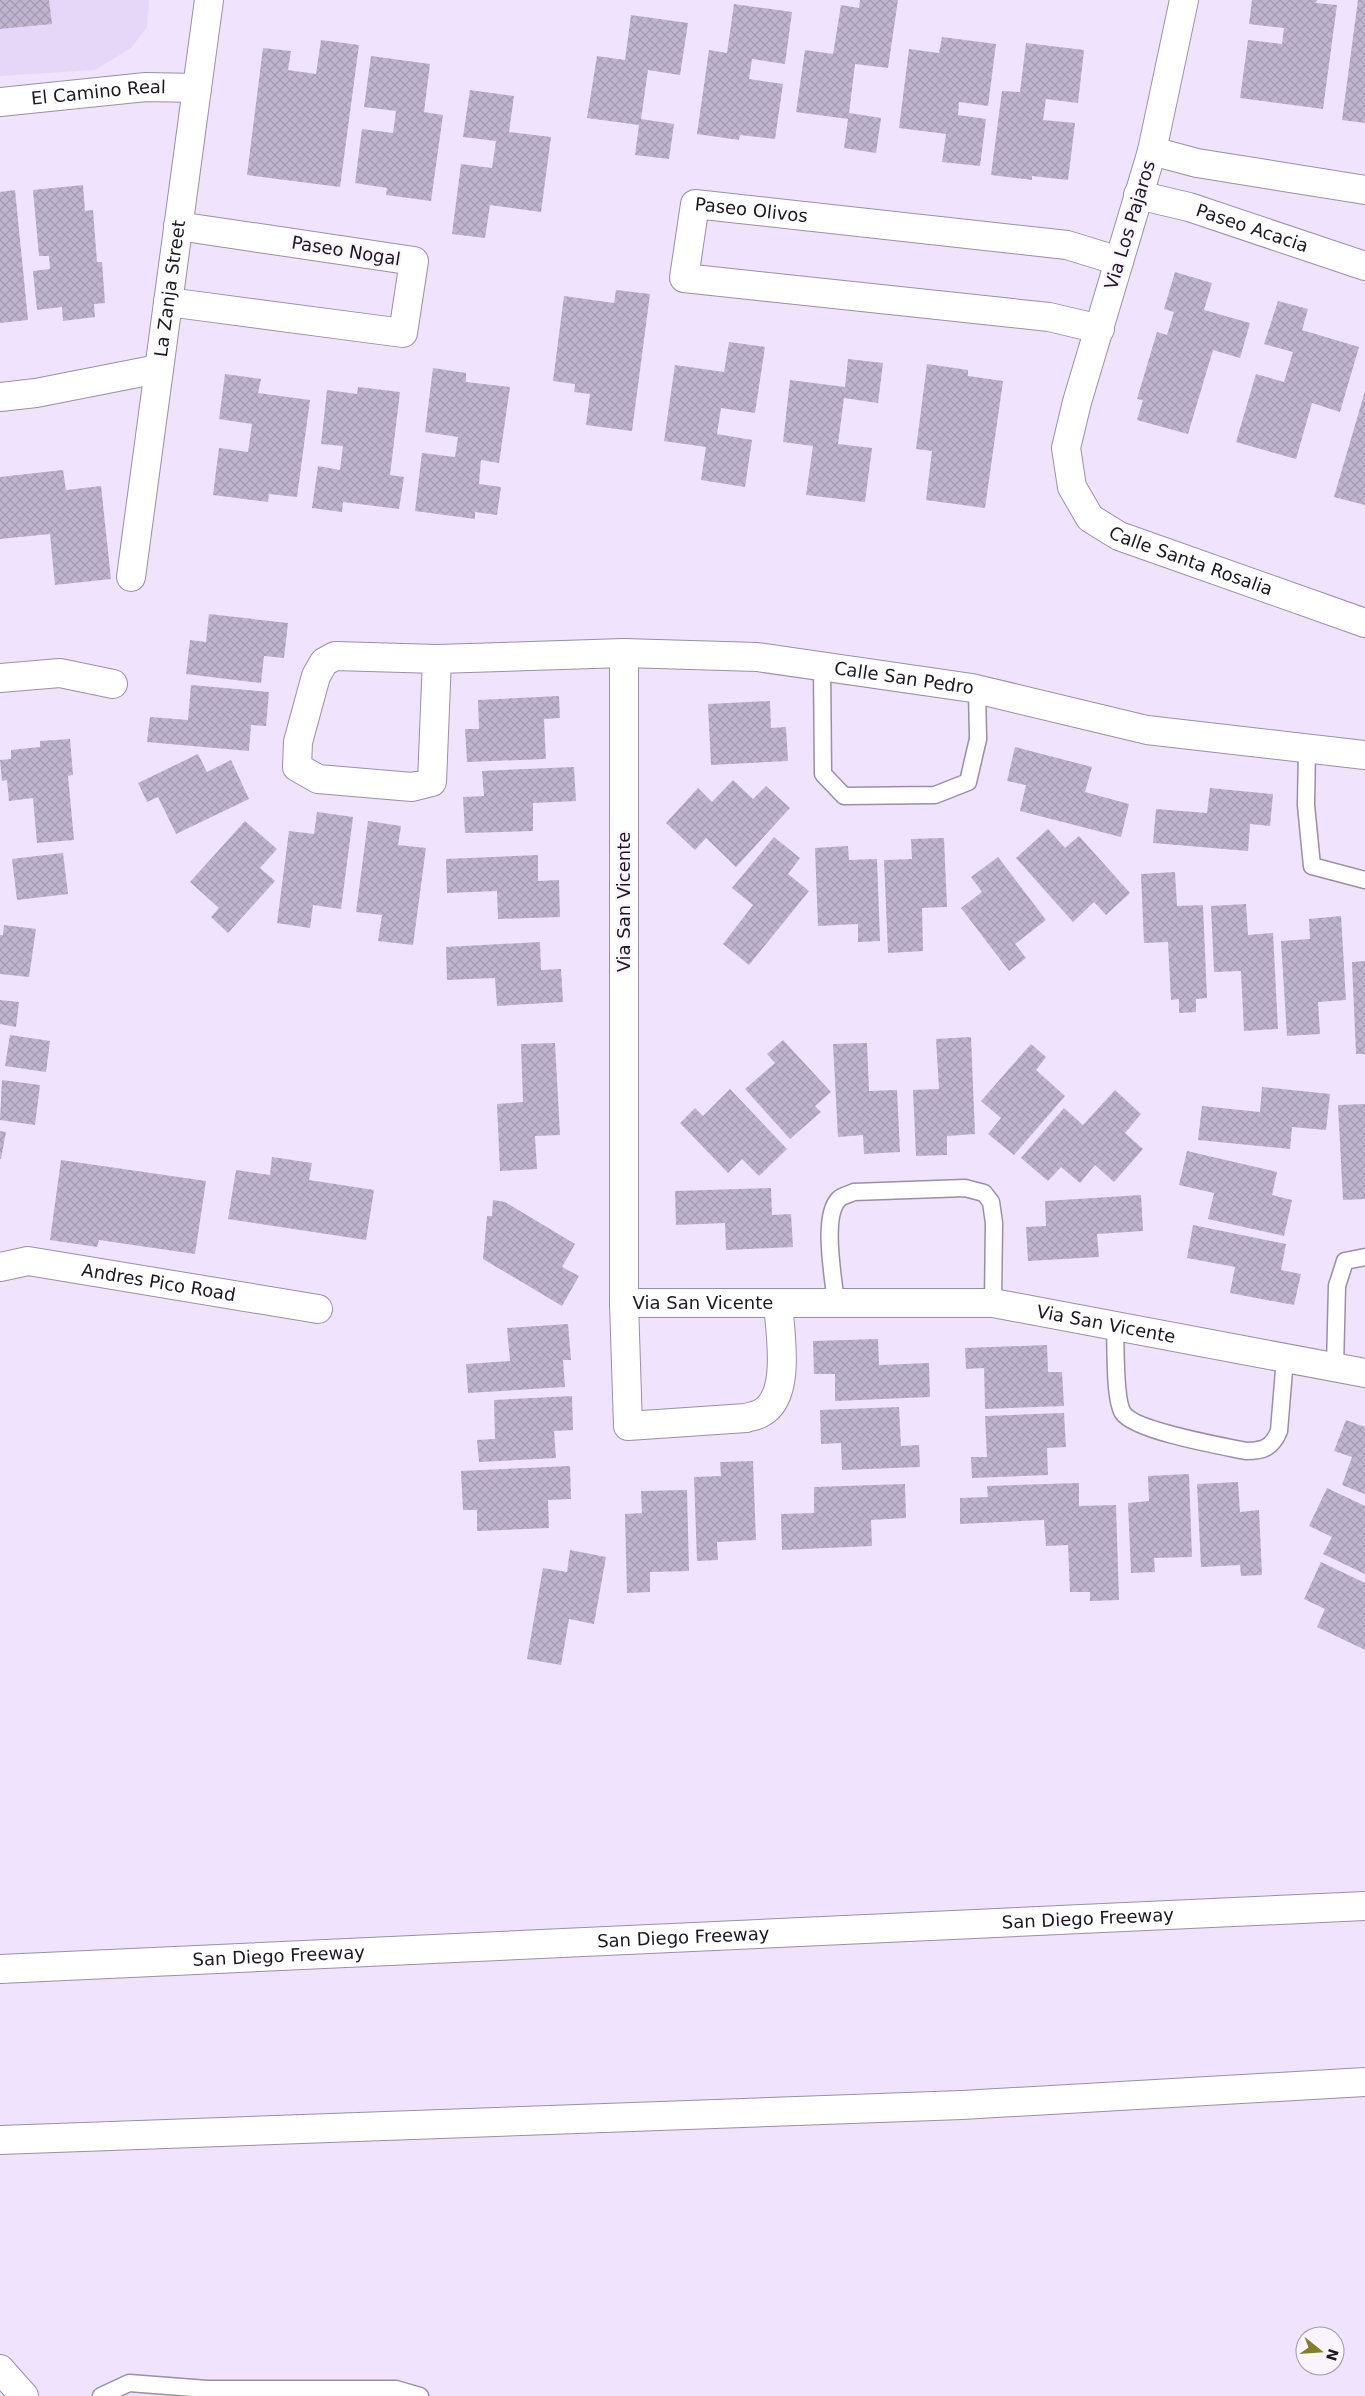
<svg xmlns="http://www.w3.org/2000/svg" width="1365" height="2396" viewBox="0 0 1365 2396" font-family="'DejaVu Sans',sans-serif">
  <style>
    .built { fill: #e6d7f8 }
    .building { fill: url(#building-cross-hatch) }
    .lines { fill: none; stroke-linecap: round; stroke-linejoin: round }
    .lane-casing { stroke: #9a8fa7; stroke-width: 19 }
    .street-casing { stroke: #9a8fa7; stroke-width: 30 }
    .secondary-casing { stroke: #9a8fa7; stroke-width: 30 }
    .highway-casing { stroke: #9a8fa7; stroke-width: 30 }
    .lane { stroke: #fff; stroke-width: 16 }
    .street { stroke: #fff; stroke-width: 28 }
    .secondary { stroke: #fff; stroke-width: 28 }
    .highway { stroke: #fff; stroke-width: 28 }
    .labels { text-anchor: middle; stroke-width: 5; stroke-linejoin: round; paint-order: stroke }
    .street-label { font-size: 18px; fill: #1c1720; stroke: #f9f4fe }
  </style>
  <defs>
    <pattern id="building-cross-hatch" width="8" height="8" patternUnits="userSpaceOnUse" patternTransform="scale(1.25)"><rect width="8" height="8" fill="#c0b5ce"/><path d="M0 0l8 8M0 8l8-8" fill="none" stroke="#a49bb1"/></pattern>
  </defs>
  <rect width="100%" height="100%" fill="#efe3fd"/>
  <path class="built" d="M0,0H149L147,27L131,48L95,70L0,76Z"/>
  <path class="building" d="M0,0H49L52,24L0,29Z
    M860,0H898L888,68L855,64L849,113L881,118L876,153L844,148L848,119L796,112L805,50L833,54L841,5L859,8Z
    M1252,0H1317L1316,3L1337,5L1323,109L1240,98L1248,40L1282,44L1284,28L1249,24Z
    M1358,0H1365V123L1342,120Z
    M734,4L792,12L785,64L752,59L749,79L783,84L775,139L740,135L739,140L697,134L709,50L727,53Z
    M631,15L688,23L680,75L648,70L641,119L674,124L669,159L635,155L639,125L587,118L597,56L625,60Z
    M942,37L996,44L988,106L959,102L958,115L986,119L980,166L942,162L946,134L899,128L909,49L939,53Z
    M321,40L359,45L340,187L247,175L263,48L291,51L288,70L316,74Z
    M1026,43L1084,50L1078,103L1046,99L1043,120L1075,123L1068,180L1032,176V180L991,175L1002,91L1020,92Z
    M371,56L430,64L424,112L443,115L431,201L386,195L387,188L355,183L362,129L393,133L396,111L364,107Z
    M470,90L514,96L509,132L551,137L541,212L490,205L485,238L452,234L461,164L492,168L496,141L463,137Z
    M83,185L85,211L93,210L97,262H102L105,303L94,304L95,317L63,321L62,307L37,310L33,271L50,269L49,256H39L33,190Z
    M15,190L28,320L0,323V192Z
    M1175,272L1212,283L1204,310L1250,323L1240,358L1213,350L1188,434L1137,420L1143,400L1137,399L1157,332L1167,335L1174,312L1164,309Z
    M616,290L650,294L632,431L586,425L590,394L574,392L575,384L553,381L564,296L614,303Z
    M1278,301L1308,309L1302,330L1359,347L1340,412L1312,403L1296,459L1236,442L1256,374L1284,382L1293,352L1264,344Z
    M729,342L765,347L755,413L721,408L717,434L752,440L745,487L701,480L706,447L664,441L675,365L724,372Z
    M848,359L883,363L878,403L844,398L838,444L872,448L865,502L806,495L813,446L783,442L790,380L845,387Z
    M927,364L968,370V376L1003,381L985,508L926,500L932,451L916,449Z
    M433,368L466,373V382L510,387L499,463L481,460L479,484L501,487L497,515L475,512V519L415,511L422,453L455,457L458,437L425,432Z
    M225,374L261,379L258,393L310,400L297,497L269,494L268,502L213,495L219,448L248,452L252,424L219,419Z
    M358,387L400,392L390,475L404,477L399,509L343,502L342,512L312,508L318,466L340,470L343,446L321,444L327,390L357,394Z
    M1365,391V505L1334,497Z
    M63,470L66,490L101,486L111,579L55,585L50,534L0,539V477Z
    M209,614L288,623L284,658L264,656L261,683L186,674L190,640L206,642Z
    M191,685L269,692L266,726L251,725L249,751L147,742L150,717L188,720Z
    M559,696L560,718L544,719L546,759L467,762L465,729H479L478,700Z
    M770,701L771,728L786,727L788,761L711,765L708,704Z
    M70,739L73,775L68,776L74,840L37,843L33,798L9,801L7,780L2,781L0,760L11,759V750L40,747V741Z
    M1015,747L1092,767L1085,792L1129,804L1121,837L1020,811L1026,785L1007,781Z
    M198,754L207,772L231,760L249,799L176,834L158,797L147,802L138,783Z
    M574,767L576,801L533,803V831L465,833L463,797L484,796L482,771Z
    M733,780L753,799L766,786L790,808L736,867L706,838L695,850L666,823L698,788L712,802Z
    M1210,788L1273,794L1270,826L1250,824L1248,851L1153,843L1156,809L1207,813Z
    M317,812L353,817L341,909L313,905L310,928L277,923L289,831L314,834Z
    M245,821L277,849L260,868L275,881L228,933L211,917L219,908L190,882Z
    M368,821L401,826L398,845L426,848L413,945L378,941L382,915L356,912Z
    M1048,829L1065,848L1079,836L1130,893L1106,915L1094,902L1073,922L1016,858Z
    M774,837L800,858L788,874L809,891L749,965L723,944L753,905L732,888Z
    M944,838L947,907L922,908L923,951L888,953L884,860L912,859L911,839Z
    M848,846L849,860L877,859L880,941L858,942V924L818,926L815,848Z
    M63,853L68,894L17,900L12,859Z
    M538,855V881L559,880L560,917L498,919L497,891L447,893L446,859Z
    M998,857L1046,920L1015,944L1026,958L1009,971L961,908L982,892L971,877Z
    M1175,872L1177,906L1203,905L1207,998L1196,999V1012L1179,1013V999L1171,1000L1168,942L1144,943L1141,874Z
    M1246,904L1248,935L1273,933L1278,1029L1244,1031L1241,971L1214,972L1211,906Z
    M1341,916L1346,1000L1318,1002L1320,1034L1287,1036L1281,941L1310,939L1309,919Z
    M4,925L36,929L29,977L0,974V935H3Z
    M540,942L541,970L561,969L563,1002L497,1006L495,978L447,980L446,947Z
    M1365,961V1054H1356L1352,962Z
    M0,1000L19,1002L16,1027L0,1024Z
    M10,1035L50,1041L46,1072L5,1066Z
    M971,1037L975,1134L947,1136V1155L916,1156L913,1090L939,1089L936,1039Z
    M783,1040L831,1092L815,1106L821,1112L790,1139L745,1089L775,1063L767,1054Z
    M555,1043L560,1135L535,1136L537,1169L500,1171L497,1104L523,1102L521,1044Z
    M867,1043L869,1091L897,1090L900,1152L864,1154L863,1135L838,1137L833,1044Z
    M1031,1044L1046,1057L1036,1070L1065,1096L1014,1155L988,1134L1001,1118L981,1101Z
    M2,1080L40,1085L35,1125L0,1120Z
    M1262,1087L1330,1094L1326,1130L1292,1127L1290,1149L1198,1140L1202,1106L1260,1112Z
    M730,1089L787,1149L759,1176L742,1159L728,1173L680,1123L695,1108L703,1116Z
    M1115,1090L1141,1114L1125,1133L1143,1149L1114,1182L1095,1165L1080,1183L1061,1167L1048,1181L1021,1158L1064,1108L1083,1125Z
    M1365,1104V1199L1343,1200L1338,1105Z
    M0,1131L6,1132L1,1159H0Z
    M1187,1151L1277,1172L1272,1195L1292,1200L1284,1236L1208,1219L1214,1193L1179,1185Z
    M272,1157L312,1163L309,1180L374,1190L366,1240L228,1219L236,1170L270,1175Z
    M61,1160L206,1181L195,1254L99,1240L97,1247L50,1240Z
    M771,1188L772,1215L791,1214L793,1247L726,1250L725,1223L676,1225L675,1191Z
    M1141,1195L1143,1231L1097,1234L1099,1257L1028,1261L1026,1227L1046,1226L1045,1201Z
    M493,1200L505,1202L575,1244L562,1267L579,1276L562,1306L483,1259L487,1216H492Z
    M1193,1225L1286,1244L1281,1270L1301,1274L1294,1305L1230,1293L1235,1267L1187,1258Z
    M568,1324L571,1360H563L565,1387L468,1393L466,1364L510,1361L507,1328Z
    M878,1339L879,1365L929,1363L930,1397L835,1401V1374H814L813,1341Z
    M1047,1345L1048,1372H1062L1064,1406L985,1409L984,1368L966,1369L965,1348Z
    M572,1396L573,1430L554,1431L556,1458L479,1462L477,1440L495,1439L494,1400Z
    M899,1407L901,1446L919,1445L920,1467L842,1470L841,1443L821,1444L820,1410Z
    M1064,1413L1066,1447L1047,1448L1048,1475L972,1478L971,1457H987L985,1416Z
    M1346,1420L1365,1427V1494L1342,1485L1352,1457L1334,1451Z
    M753,1461L756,1540L717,1542L718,1560L697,1561L694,1477L721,1476L720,1462Z
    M570,1466L571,1499L548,1500L549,1528L477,1531V1510H463L461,1471Z
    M1189,1474L1192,1557L1154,1558L1155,1572L1131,1573L1128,1503L1149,1501L1148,1476Z
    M1238,1482L1240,1512L1259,1510L1262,1575L1241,1576L1240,1565L1201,1567L1197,1484Z
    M1079,1483V1506L1116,1505L1119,1600L1090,1601V1592H1070L1068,1545L1046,1546L1044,1520L960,1524V1498L988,1497L987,1486Z
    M905,1484L906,1518L871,1520L872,1546L782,1550L781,1514L814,1513V1487Z
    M1327,1488L1365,1506V1574L1323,1554L1332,1537L1309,1526Z
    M687,1490L689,1571L650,1572V1592L627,1593L625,1514L642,1513L641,1491Z
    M570,1550L606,1557L594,1624L569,1619L561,1665L527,1659L543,1568L567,1572Z
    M1321,1562L1365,1583V1650L1317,1627L1325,1609L1304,1599Z"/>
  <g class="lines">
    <g class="lane-casing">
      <path id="lane" d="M822,667L823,774L844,796L935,795L968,782L978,739L977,689
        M1307,748L1306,805L1312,866L1365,880
        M836,1304C834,1280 821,1216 839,1199C842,1196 850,1194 854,1192L965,1188L984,1193L991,1202L994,1223L993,1303
        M1115,1327C1116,1346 1114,1399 1123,1413C1135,1431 1222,1446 1246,1451C1263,1451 1272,1448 1279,1431L1285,1358
        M1335,1367L1337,1286L1345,1261L1365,1257
        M101,2396L129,2383L207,2389H396L420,2396"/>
    </g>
    <g class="street-casing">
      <g id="street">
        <path d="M1152,151L1197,163L1365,190"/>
        <path id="s1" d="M1138,195L1189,207L1365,266"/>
        <path d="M168,302L403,333L414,261L178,226"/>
        <path id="s2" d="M1100,329L1049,317L684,278L695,204L1067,245L1119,261"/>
        <path d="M0,397L36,393L158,369"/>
        <path id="s3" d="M131,577L197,88"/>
        <path d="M624,653V1303L628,1426L746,1418C751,1416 757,1416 761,1413C792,1397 780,1333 778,1303"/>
        <path id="s4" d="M437,659L432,782L412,787L318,779L297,767L298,742L316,676L324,662L335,656L437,659L624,653L757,657L972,688L1147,730L1365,755"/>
        <path d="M0,678L60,673L113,684"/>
        <path id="s5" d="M0,1267L28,1261L318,1309"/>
        <path id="s6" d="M624,1303H993L1365,1373"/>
        <path d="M0,2369L24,2396"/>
      </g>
    </g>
    <g class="secondary-casing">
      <g id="secondary">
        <path id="s7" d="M1184,0L1152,151L1077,402L1066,448L1072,487L1090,518L1119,536L1365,623"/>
        <path id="s8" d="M0,102L146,87L197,88L209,0"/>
      </g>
    </g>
    <g class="highway-casing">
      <g id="highway">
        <path id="s9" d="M0,1969L1365,1906"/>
        <path d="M0,2140L962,2105L1365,2082"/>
      </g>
    </g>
    <use href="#lane" class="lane"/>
    <use href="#street" class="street"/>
    <use href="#secondary" class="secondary"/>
    <use href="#highway" class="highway"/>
  </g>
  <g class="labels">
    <g class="street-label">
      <text dy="6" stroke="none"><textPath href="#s8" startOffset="99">El Camino Real</textPath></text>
      <text dy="6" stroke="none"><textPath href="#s2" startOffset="551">Paseo Olivos</textPath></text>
      <text transform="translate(1130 225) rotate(-73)" y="6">Via Los Pajaros</text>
      <text dy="6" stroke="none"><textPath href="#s1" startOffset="119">Paseo Acacia</textPath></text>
      <text transform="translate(346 251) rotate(9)" y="6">Paseo Nogal</text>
      <text dy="6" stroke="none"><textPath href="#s3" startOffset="291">La Zanja Street</textPath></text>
      <text dy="6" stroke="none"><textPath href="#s7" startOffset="649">Calle Santa Rosalia</textPath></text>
      <text dy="6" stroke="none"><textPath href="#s4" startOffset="955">Calle San Pedro</textPath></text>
      <text transform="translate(624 902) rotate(-90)" y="6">Via San Vicente</text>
      <text dy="6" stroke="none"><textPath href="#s5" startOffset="161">Andres Pico Road</textPath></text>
      <text dy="6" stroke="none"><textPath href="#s6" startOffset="79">Via San Vicente</textPath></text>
      <text dy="6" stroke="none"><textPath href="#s6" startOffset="484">Via San Vicente</textPath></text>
      <text dy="6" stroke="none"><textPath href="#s9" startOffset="1089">San Diego Freeway</textPath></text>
      <text dy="6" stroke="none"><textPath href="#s9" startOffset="684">San Diego Freeway</textPath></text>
      <text dy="6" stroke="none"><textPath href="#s9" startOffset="279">San Diego Freeway</textPath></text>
    </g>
  </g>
  <g transform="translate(1320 2351) rotate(107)"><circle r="24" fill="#f9f4fe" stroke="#a19ca5"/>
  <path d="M0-4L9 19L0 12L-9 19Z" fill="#818029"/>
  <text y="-8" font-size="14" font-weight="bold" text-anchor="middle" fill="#1c1720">N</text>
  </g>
</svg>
